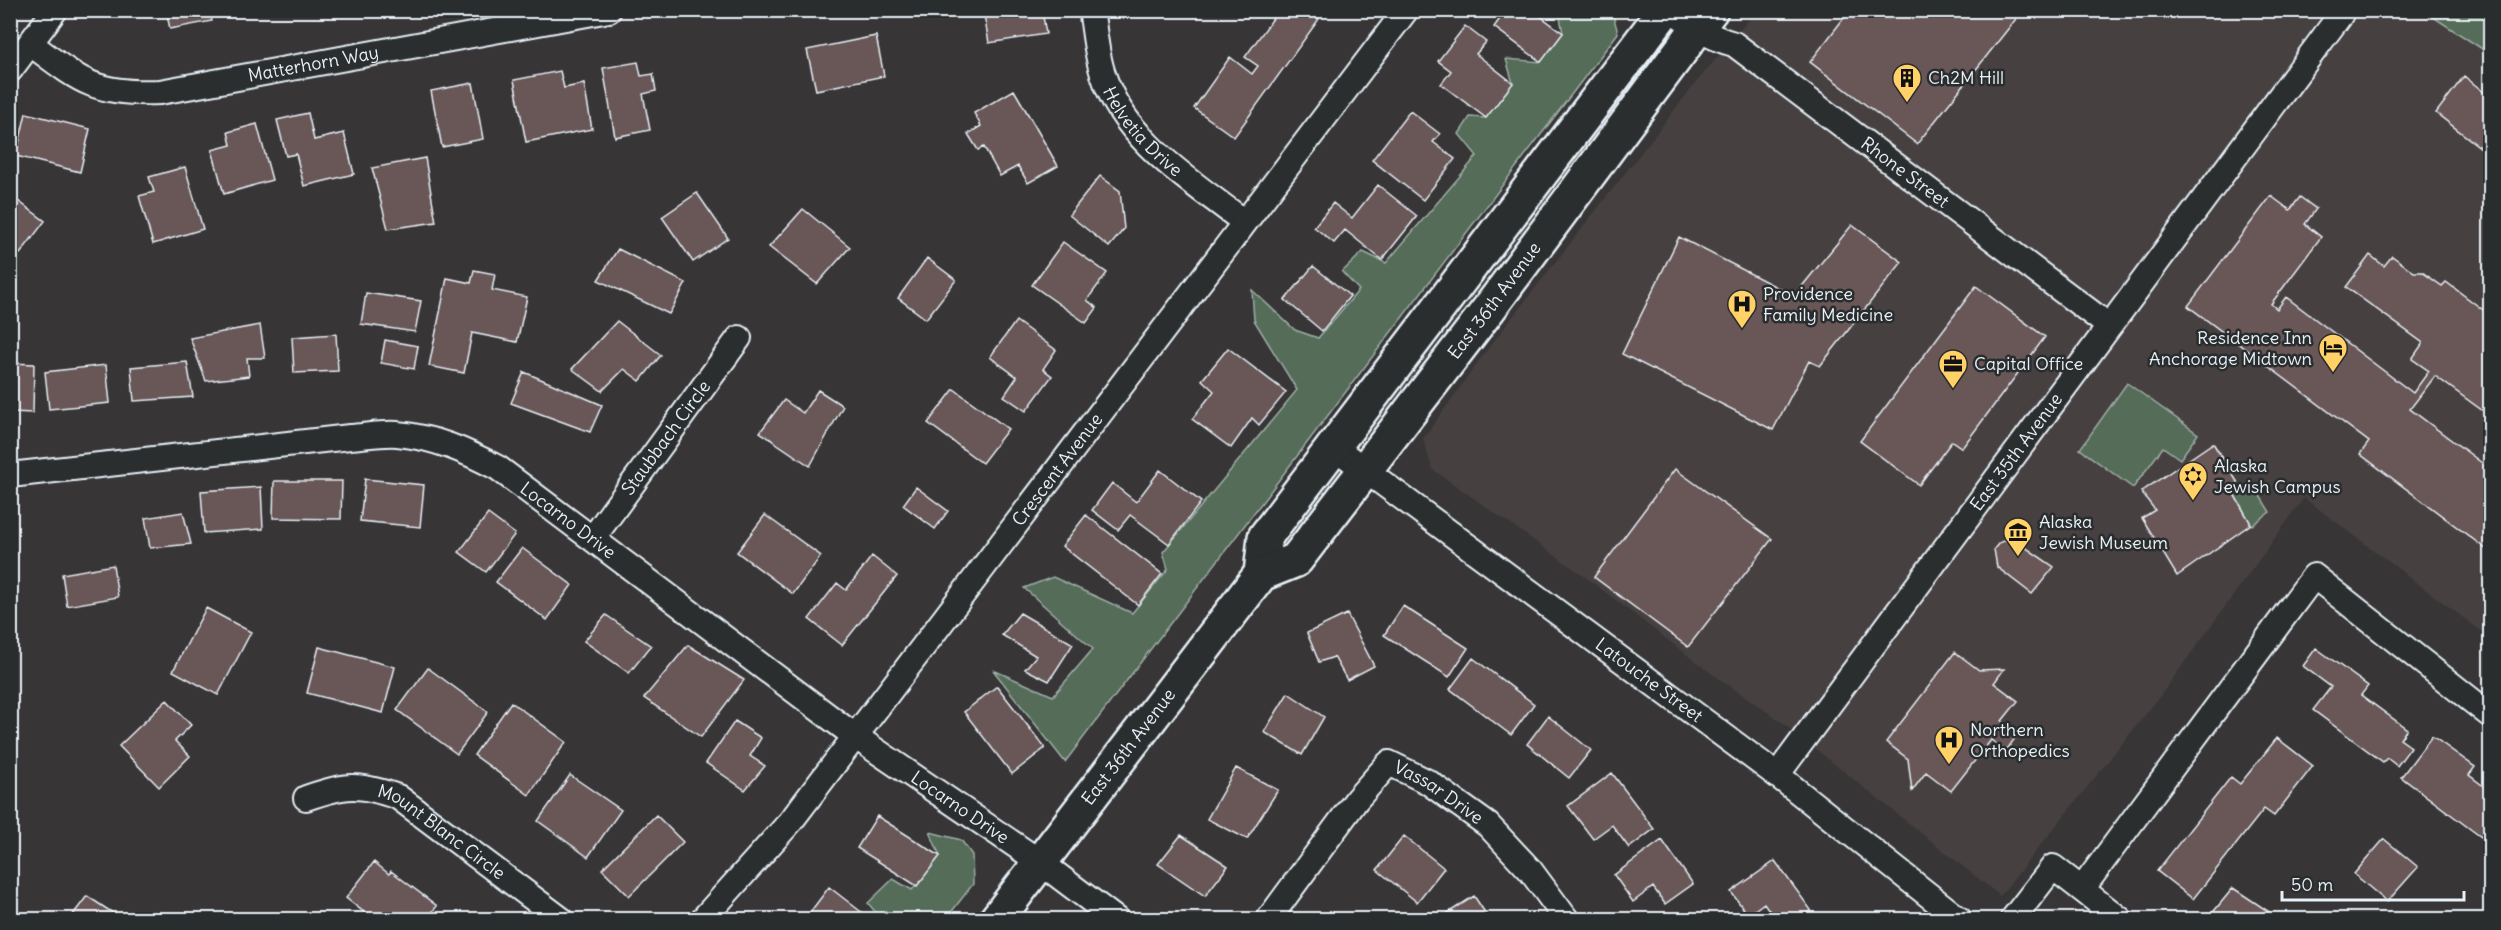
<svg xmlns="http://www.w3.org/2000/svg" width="2501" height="930" viewBox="0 0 2501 930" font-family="Delius,sans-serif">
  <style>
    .built { fill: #463f40 }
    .green { fill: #546c59; stroke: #9eaea8; stroke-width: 1.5 }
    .building { fill: #695757; stroke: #e8f1f8; stroke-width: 1.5 }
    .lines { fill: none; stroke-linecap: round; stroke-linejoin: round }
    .minor-casing { stroke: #e8f1f8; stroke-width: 28 }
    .secondary-casing { stroke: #e8f1f8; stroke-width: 38 }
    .minor { stroke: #2a2d2e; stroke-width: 24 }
    .secondary { stroke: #2a2d2e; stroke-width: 33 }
    .labels { text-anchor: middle; stroke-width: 5; stroke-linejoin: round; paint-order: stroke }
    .street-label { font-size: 18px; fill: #e8f1f8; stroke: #2a2d2e }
    .poi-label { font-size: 18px; fill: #e8f1f8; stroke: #2a2d2e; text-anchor: start }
  </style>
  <rect width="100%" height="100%" fill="#373536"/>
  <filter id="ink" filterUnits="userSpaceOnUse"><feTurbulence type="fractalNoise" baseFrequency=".0167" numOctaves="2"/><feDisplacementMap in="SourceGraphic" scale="12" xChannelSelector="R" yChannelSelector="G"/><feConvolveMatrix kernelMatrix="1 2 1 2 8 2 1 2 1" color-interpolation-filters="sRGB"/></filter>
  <g filter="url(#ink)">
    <path class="built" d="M1756,11H2490V638L2304,498L2161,695L2000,896L1779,720L1708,671L1580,573L1432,469L1423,439L1489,347L1694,85Z"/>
    <path class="green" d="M1564,10L1612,11L1618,33L1065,762L993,670L1053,696L1093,649L1024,588L1053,577L1132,613L1168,569L1163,552L1297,390L1254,320L1252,290L1295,330L1318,338L1359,290L1342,272L1363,252L1386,263L1477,156L1459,134L1470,117L1486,118L1513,83L1506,59L1541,62L1563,33L1559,12Z
      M2424,11H2490V54Z
      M2127,383L2198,434L2180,459L2163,447L2133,488L2080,449Z
      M2252,483L2270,512L2252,525L2233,492Z
      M930,832L961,840L972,855L973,884L946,919H881L868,903L893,879L912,890L940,856Z"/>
    <path class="building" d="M166,10H210L212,21L170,29Z
      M228,10H257L230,17Z
      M990,10H1042L1046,34L989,43L984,15L991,13Z
      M1279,10H1308L1319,19L1234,137L1194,108L1230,57L1252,74L1258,66L1245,57Z
      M1506,10H1532L1563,33L1541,62L1494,27Z
      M1850,10H2023L1917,144L1810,62Z
      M1465,26L1486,42L1476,54L1513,83L1486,118L1441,84L1451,71L1438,61Z
      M876,36L884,76L816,90L807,50Z
      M638,62L641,76L653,74L656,91L643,94L650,130L615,137L603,68Z
      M560,71L564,88L584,84L592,129L526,142L514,80Z
      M2464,76L2490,97V155L2436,113Z
      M473,83L483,139L442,147L431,91Z
      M1014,90L1058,166L1028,183L1018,166L1000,176L984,147L978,150L968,134L981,126L974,113Z
      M1410,111L1440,134L1433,142L1455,159L1423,200L1372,160Z
      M26,113L90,129L80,172L16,156Z
      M308,113L314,140L344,133L354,174L304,186L296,154L286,156L277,120Z
      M257,124L272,180L224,194L212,150L231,145L228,132Z
      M425,158L436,222L388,229L372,168Z
      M185,167L203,229L153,244L139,196L154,192L149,177Z
      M1100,176L1120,191L1124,229L1109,247L1069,215Z
      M1378,185L1417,216L1382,260L1345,230L1334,243L1314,227L1333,203L1352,218Z
      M697,193L728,238L693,262L662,217Z
      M10,195L45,221L20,254L10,247Z
      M2271,196L2290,210L2300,197L2316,209L2305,224L2321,237L2271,304L2277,309L2286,297L2413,393L2429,371L2412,359L2423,343L2346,287L2370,255L2384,266L2392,256L2414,272H2422L2442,286L2446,282L2490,315V416L2435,376L2410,409L2490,469V552L2360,454L2369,442L2188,306Z
      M803,209L850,247L817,284L769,247Z
      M1852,225L1902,262L1820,366L1809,361L1773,430L1622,354L1679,237L1794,296Z
      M1063,242L1107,273L1087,300L1097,308L1086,323L1032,285Z
      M618,249L686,283L669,314L598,280Z
      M927,258L956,280L926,319L898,298Z
      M1313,266L1350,296L1322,331L1285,300Z
      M474,270L495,274L492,290L527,297L517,342L472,333L464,373L429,366L447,278L471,283Z
      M1976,286L2045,337L1962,448L1952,441L1919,485L1860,441Z
      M366,293L421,301L415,332L361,324Z
      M617,321L661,355L640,381L624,369L602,391L572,369Z
      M1016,321L1056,350L1043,369L1052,376L1026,411L1004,396L1017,377L990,357Z
      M260,325L265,358H247L249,376L206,381L190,338Z
      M336,334L338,371L294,373L292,337Z
      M385,340L418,346L414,369L381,363Z
      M1228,348L1286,392L1259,425L1252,418L1231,448L1192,419L1214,391L1202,380Z
      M187,362L193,397L134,401L131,367Z
      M10,363L34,364L33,413L10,412Z
      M106,365L110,403L49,409L45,372Z
      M524,372L602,405L590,432L511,403Z
      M954,389L1008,429L982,463L928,423Z
      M818,390L843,406L810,466L760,432L784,400L803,413Z
      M2213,443L2238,483L2230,487L2251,524L2177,576L2142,518L2155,510L2141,492Z
      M1675,469L1772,539L1688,647L1594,577Z
      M1160,470L1201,502L1169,544L1130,515L1118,530L1092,510L1112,483L1136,502Z
      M365,479L424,485L420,527L360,521Z
      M274,481H342L341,519L273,518Z
      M261,487L263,529L204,533L201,491Z
      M916,487L948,511L935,529L903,505Z
      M183,512L191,544L150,548L145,518Z
      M488,514L515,534L486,572L459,552Z
      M765,515L821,556L793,594L737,552Z
      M1086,515L1162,574L1138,605L1062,546Z
      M2012,538L2054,567L2032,594L1997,567L1994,549L1999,543Z
      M522,548L572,585L547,620L496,582Z
      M872,556L897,576L842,645L809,619L837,583L846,590Z
      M113,565L118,597L67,606L62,574Z
      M1403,606L1468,648L1449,677L1384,635Z
      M206,608L251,632L218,695L173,671Z
      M1020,613L1073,644L1049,681L1025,669L1036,656L1002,635Z
      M1347,614L1374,666L1347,680L1334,657L1319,662L1307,633Z
      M606,615L651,646L629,673L584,641Z
      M688,645L744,680L701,737L644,698Z
      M319,647L395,667L383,713L307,693Z
      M2316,648L2368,686L2361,695L2407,729L2400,739L2411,747L2397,766L2387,758L2383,762L2313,710L2331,687L2303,666Z
      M1955,652L1979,670L2004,669L1994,683L2018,701L2002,721L2018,734L2006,751L1991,740L1951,791L1926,772L1912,791L1908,759L1886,742Z
      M1473,658L1534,704L1511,735L1450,689Z
      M428,668L488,712L457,754L397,710Z
      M997,686L1045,748L1012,774L964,712Z
      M1288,693L1324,717L1302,755L1264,732Z
      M167,700L191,725L175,741L190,756L159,787L119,746Z
      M511,702L566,742L529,795L474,755Z
      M1548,716L1591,750L1569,778L1527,744Z
      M735,721L761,738L750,756L765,766L745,790L706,763Z
      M2432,736L2475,767L2469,775L2490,791V835L2485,831L2481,837L2401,777Z
      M2277,738L2313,766L2274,816L2264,809L2193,899L2157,871L2231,777L2240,784Z
      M1236,768L1278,790L1247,839L1207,819Z
      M1612,773L1654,829L1629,848L1612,825L1593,839L1568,806Z
      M570,775L621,810L588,857L538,821Z
      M656,815L683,842L629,896L602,869Z
      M877,816L940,856L917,886L857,848Z
      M1181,835L1228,866L1205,896L1158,864Z
      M1404,836L1444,868L1417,902L1377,870Z
      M2384,839L2418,867L2387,902L2354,874Z
      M1662,840L1693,884L1665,904L1653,887L1633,902L1614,875Z
      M1775,861L1811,910L1798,920H1776L1764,903L1748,915L1731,892Z
      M374,862L389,874L391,871L437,906L426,920H374L346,898Z
      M829,887L864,914L859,920L805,919Z
      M2233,888L2277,917L2281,920H2215L2210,916Z
      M87,896L116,915L113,920H69Z
      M1474,896L1490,920H1437Z"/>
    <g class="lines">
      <g class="minor-casing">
        <g id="minor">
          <path id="s1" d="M1091,10C1095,31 1096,54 1103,74C1124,141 1192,181 1244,222"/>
          <path id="s2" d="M1672,10C1692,25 1710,38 1734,44L2109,326"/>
          <path id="s3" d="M31,44C80,81 95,95 160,92L609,10"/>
          <path d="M10,70L55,10"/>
          <path id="s4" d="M1334,447L1777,775L1960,920"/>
          <path id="s5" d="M10,475L350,437C365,436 382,433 397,434C434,437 466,451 498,468L856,737L1040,862L1117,920"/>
          <path id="s6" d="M593,538L739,338"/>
          <path id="s7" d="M1777,775L2341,14L2337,10"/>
          <path id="s8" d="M306,798C346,784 358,783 398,797L562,920"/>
          <path d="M2082,889L2314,576L2490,715"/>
          <path id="s9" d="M702,920L791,821L1406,10"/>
          <path id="s10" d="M1268,920L1357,799L1389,763L1428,782L1488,825L1530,870L1567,920"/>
          <path d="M2012,920L2053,867L2121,920"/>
        </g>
      </g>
      <g class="secondary-casing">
        <g id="secondary">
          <path d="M1261,574L1265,537L1665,10"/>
          <path id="s11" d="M996,920L1261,574L1296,560L1488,310L1711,10"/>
        </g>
      </g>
      <use href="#minor" class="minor"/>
      <use href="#secondary" class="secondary"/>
    </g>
  </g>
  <defs>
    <g id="building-pin" transform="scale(1.5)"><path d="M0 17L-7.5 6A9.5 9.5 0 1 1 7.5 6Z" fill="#ffd166" stroke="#2a2d2e"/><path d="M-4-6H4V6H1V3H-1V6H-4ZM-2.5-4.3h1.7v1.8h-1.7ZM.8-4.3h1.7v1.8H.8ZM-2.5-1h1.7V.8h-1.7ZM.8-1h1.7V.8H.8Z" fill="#111"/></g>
    <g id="hospital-pin" transform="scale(1.5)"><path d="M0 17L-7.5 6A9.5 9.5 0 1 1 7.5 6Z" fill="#ffd166" stroke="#2a2d2e"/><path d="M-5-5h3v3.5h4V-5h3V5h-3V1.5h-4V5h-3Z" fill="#111"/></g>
    <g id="hotel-pin" transform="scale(1.5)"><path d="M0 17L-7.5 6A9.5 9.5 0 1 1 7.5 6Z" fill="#ffd166" stroke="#2a2d2e"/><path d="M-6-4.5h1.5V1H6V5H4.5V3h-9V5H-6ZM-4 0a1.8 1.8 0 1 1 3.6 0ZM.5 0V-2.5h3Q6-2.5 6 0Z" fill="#111"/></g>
    <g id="office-pin" transform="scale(1.5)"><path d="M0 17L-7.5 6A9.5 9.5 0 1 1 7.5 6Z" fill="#ffd166" stroke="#2a2d2e"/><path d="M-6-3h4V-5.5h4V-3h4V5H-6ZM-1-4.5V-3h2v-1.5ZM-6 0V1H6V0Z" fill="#111"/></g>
    <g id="synagogue-pin" transform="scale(1.5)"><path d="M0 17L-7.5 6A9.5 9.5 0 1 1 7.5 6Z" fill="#ffd166" stroke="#2a2d2e"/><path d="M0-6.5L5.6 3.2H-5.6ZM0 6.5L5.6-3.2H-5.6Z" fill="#111"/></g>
    <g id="museum-pin" transform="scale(1.5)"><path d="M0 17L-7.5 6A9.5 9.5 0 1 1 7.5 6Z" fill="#ffd166" stroke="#2a2d2e"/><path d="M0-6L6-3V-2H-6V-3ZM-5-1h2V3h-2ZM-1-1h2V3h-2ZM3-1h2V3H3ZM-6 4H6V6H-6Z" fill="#111"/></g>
  </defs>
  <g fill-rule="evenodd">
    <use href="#building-pin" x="1907" y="78"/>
    <use href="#hospital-pin" x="1742" y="304"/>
    <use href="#hotel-pin" x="2333" y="348"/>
    <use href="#office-pin" x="1953" y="364"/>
    <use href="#synagogue-pin" x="2193" y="476"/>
    <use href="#museum-pin" x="2018" y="532"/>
    <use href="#hospital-pin" x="1949" y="740"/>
  </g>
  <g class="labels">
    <g class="street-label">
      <text dy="6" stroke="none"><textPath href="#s3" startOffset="298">Matterhorn Way</textPath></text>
      <text dy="6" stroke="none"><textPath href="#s1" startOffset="136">Helvetia Drive</textPath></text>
      <text dy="6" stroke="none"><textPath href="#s2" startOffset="285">Rhone Street</textPath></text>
      <text dy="6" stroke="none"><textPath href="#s11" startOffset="800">East 36th Avenue</textPath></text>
      <text dy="6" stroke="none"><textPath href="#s6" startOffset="124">Staubbach Circle</textPath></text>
      <text dy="6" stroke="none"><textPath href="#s7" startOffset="402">East 35th Avenue</textPath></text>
      <text dy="6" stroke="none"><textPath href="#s9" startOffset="574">Crescent Avenue</textPath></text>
      <text dy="6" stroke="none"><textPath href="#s5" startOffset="584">Locarno Drive</textPath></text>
      <text dy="6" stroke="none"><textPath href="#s4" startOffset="392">Latouche Street</textPath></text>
      <text dy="6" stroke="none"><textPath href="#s11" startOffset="218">East 36th Avenue</textPath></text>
      <text dy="6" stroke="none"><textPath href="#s10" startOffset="256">Vassar Drive</textPath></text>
      <text dy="6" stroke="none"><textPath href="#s5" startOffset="1070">Locarno Drive</textPath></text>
      <text dy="6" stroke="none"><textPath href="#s8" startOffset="150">Mount Blanc Circle</textPath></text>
    </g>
    <g class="poi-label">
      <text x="1928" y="84">Ch2M Hill</text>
      <text x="1763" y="300">Providence<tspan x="1763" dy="21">Family Medicine</tspan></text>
      <text x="2312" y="344" text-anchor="end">Residence Inn<tspan x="2312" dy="21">Anchorage Midtown</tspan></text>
      <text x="1974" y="370">Capital Office</text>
      <text x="2214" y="472">Alaska<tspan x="2214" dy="21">Jewish Campus</tspan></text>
      <text x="2039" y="528">Alaska<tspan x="2039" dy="21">Jewish Museum</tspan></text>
      <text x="1970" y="736">Northern<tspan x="1970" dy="21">Orthopedics</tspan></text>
    </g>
  </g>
  <rect width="2501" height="930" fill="none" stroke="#2a2d2e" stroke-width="36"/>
  <rect x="18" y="18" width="2465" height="894" fill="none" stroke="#e8f1f8" stroke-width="2" filter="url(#ink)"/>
  <path d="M2282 891v9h182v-9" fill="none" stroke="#e8f1f8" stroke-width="3"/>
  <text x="2291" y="891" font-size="18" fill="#e8f1f8" stroke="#2a2d2e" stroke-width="4.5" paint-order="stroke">50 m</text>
</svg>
